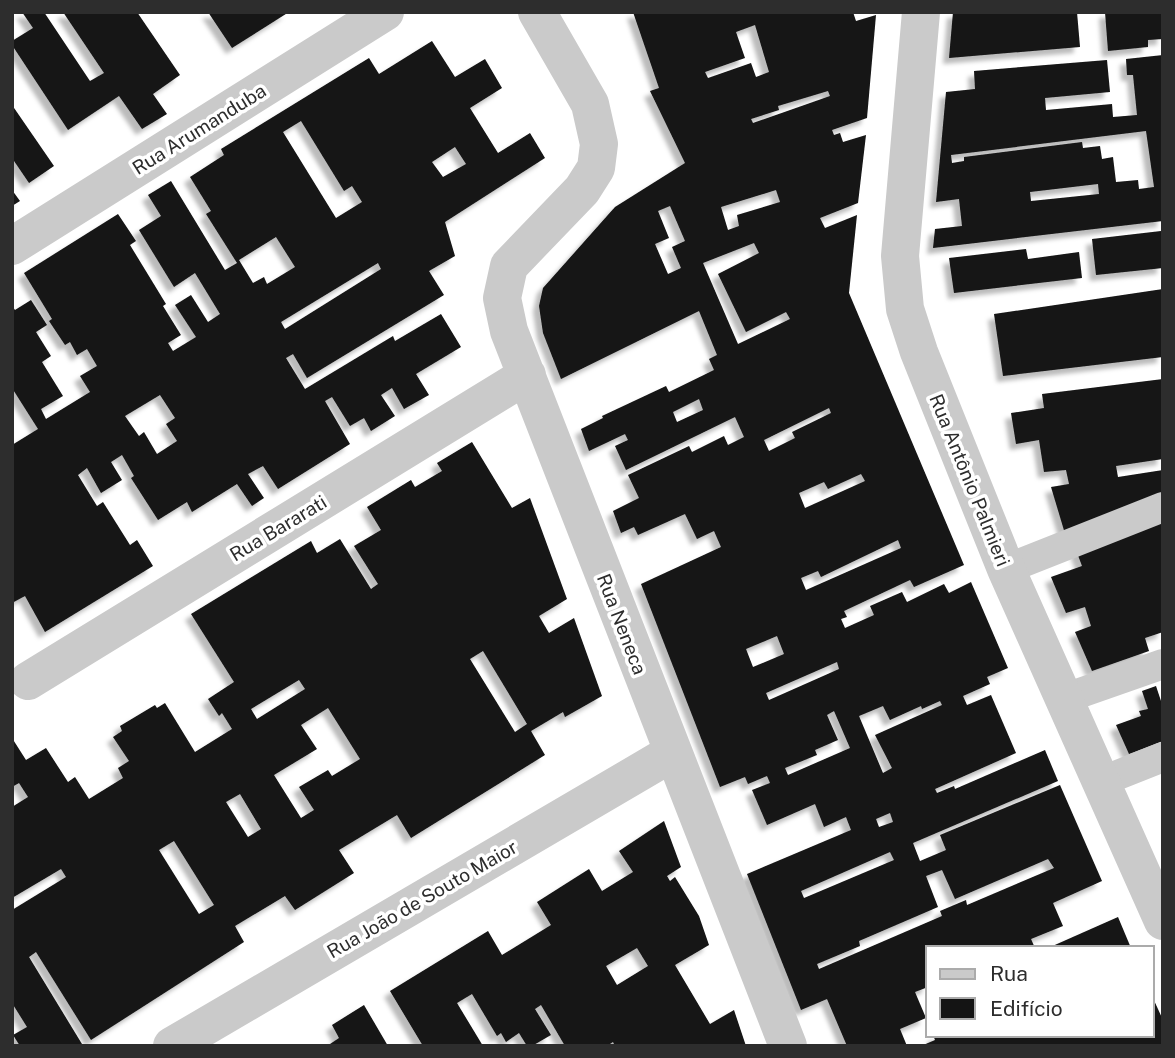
<svg xmlns="http://www.w3.org/2000/svg" width="1175" height="1058" viewBox="0 0 1175 1058" font-family="'Public Sans',sans-serif">
  <style>
    .building { fill: #141414; fill-rule: evenodd; filter: url(#shadow) }
    .lines { fill: none; stroke-linecap: round; stroke-linejoin: round }
    .service { stroke: #cacaca; stroke-width: 30 }
    .minor { stroke: #cacaca; stroke-width: 38 }
    .tertiary { stroke: #cacaca; stroke-width: 38 }
    .labels { text-anchor: middle; stroke-width: 7; stroke-linejoin: round; paint-order: stroke }
    .street-label { font-size: 19px; fill: #2d2d2d; stroke: #fff }
  </style>
  <defs>
    <filter id="shadow"><feDropShadow dx="-6" dy="6" stdDeviation="2" flood-color="#0004"/></filter>
  </defs>
  <rect width="100%" height="100%" fill="#fff"/>
  <path class="building" d="M22,12H44L90,81L104,73L63,12H137L180,75L153,94L167,114L142,129L119,96L68,130L12,45V41L33,28Z
    M208,12H289L232,48Z
    M633,12H853L856,21L876,15L867,118L832,130L834,135L840,133L843,142L866,135L858,203L820,218L825,228L857,215L849,293L964,565L914,587L910,580L844,611L847,617L841,619L845,628L874,615L870,606L902,592L907,602L944,584L949,593L971,582L1008,668L987,677L990,684L963,696L967,705L991,695L1016,753L935,789L937,793L954,786L955,789L1045,750L1058,781L913,843L920,861L946,850L940,835L1060,785L1102,881L1053,903L1063,926L1031,939L1035,948H928V987L915,992L926,1018L900,1029L907,1046H847L827,999L801,1010L747,874L851,830L846,817L824,827L815,804L767,825L752,790L770,783L767,776L748,784L745,777L720,787L641,584L721,547L714,531L697,539L685,514L638,535L634,527L621,533L613,511L639,498L628,475L689,446L692,452L724,436L728,445L744,437L735,417L626,470L615,446L628,440L625,434L589,451L581,429L603,418L602,416L666,386L669,392L714,370L709,359L717,355L699,311L561,379L543,333L539,306L543,288L615,207L685,163L650,91L659,88ZM755,25L769,72L756,77L751,63L708,78L705,72L745,58L736,32ZM828,91L830,96L753,123L751,119L779,110L778,106ZM776,190L780,202L737,215L739,226L728,230L721,207ZM670,206L685,241L672,247L681,268L668,274L655,244L669,238L658,211ZM754,243L759,253L718,274L746,332L786,312L790,319L738,344L703,263ZM699,399L703,410L677,422L673,412ZM829,408L831,413L792,432L795,438L769,451L764,440ZM861,474L865,481L805,508L799,493L824,482L828,489ZM898,540L901,548L806,590L801,578L818,571L821,577ZM777,636L784,654L753,667L746,649ZM837,662L839,669L769,700L766,693ZM940,701L942,705L875,735L892,768L883,773L859,716L883,706L890,720L921,706L922,709ZM834,711L850,748L788,775L785,768L817,755L815,750L838,740L827,715ZM890,813L893,822L879,827L876,819ZM890,852L894,860L804,898L801,891ZM1048,859L1054,868L967,905L966,900L940,911L942,916L819,969L817,964L860,946L859,941L938,907L926,876L942,870L955,899Z
    M953,12H1077L1080,47L949,58Z
    M1105,12H1163V39L1148,40V47L1108,51Z
    M432,41L455,77L485,59L502,88L470,108L498,153L530,133L545,158L445,222L455,256L429,271L444,295L307,378L293,354L286,358L305,389L393,336L395,341L441,314L461,347L416,374L429,395L404,409L392,388L381,395L395,416L371,431L364,418L350,426L332,397L325,401L350,444L278,489L263,466L248,474L264,498L252,506L237,484L192,512L187,502L158,520L131,478L134,476L122,455L111,462L122,480L101,493L87,468L78,475L97,506L103,502L130,545L137,540L153,566L45,632L25,596L12,603V445L38,429L12,388V306L15,310L31,300L47,325L36,332L51,356L42,362L63,396L41,409L46,419L90,392L80,376L97,366L87,349L77,355L70,342L65,345L49,321L52,319L24,273L118,214L136,241L130,245L166,304L163,306L181,335L168,343L173,351L196,337L175,305L191,295L208,322L220,314L195,273L174,287L139,230L161,216L148,195L171,181L225,270L237,263L206,214L211,211L190,177L224,155L221,149L369,58L379,74ZM301,121L344,191L352,186L362,202L336,218L283,132ZM455,147L466,164L443,177L432,162ZM276,237L295,267L267,284L264,277L253,283L239,260ZM378,263L381,269L285,329L281,322ZM160,395L175,418L166,424L177,441L157,454L144,432L139,436L125,416Z
    M1163,55V221L933,248L935,229L962,226L959,199L936,202L946,92L975,89L974,71L1107,60L1110,92L1045,98L1046,110L1112,104L1113,117L1137,115L1133,75H1127L1126,59ZM1146,131L1154,187L1139,189L1138,180L1116,182L1113,157L1102,159L1100,146L1083,148L1082,142L964,157V161L952,163L951,155ZM1098,184L1099,194L1031,201L1030,192Z
    M12,105L54,166L29,183L12,158Z
    M12,190L20,201L12,206Z
    M1161,231L1163,268L1096,275L1092,239Z
    M1026,249L1028,259L1079,252L1082,278L954,293L949,258Z
    M1163,289V357L1003,376L994,314Z
    M1163,379V459L1116,466L1118,477L1163,470V499L1066,537L1051,487L1069,484L1066,470L1044,472L1039,440L1016,444L1011,413L1044,408L1042,394Z
    M472,442L512,508L530,498L567,599L539,616L549,633L574,618L602,696L565,717L563,712L531,731L545,755L411,838L397,815L339,850L354,873L295,910L285,896L235,926L244,942L91,1040L36,952L29,957L82,1044L20,1046L13,1035L27,1027L12,1003V910L66,877L61,869L12,898V807L28,797L19,783L12,787V738L26,760L46,748L68,782L75,777L89,799L123,778L118,768L129,761L113,737L122,731L120,726L155,705L157,708L165,703L195,752L232,729L222,713L219,716L208,699L234,682L191,614L311,541L317,553L340,539L371,589L378,584L354,546L381,530L367,507L411,480L415,487L442,471L437,463ZM483,651L527,724L515,732L470,659ZM299,680L305,689L257,719L251,709ZM328,708L360,759L332,776L328,770L299,787L314,810L301,818L274,775L317,749L301,725ZM240,794L261,829L248,837L226,802ZM174,841L214,905L199,914L159,850Z
    M1163,519V632L1145,638L1149,651L1092,671L1075,632L1091,626L1085,607L1066,613L1051,577L1082,566L1076,550Z
    M1156,686L1161,701L1163,700V741L1129,754L1116,725L1141,716L1139,711L1148,709L1142,691Z
    M664,821L681,867L667,876L670,881L675,877L699,916L709,945L675,965L710,1024L734,1010L746,1046H615L613,1042L607,1046H565L541,1005L535,1009L551,1035L532,1046H527L519,1033L506,1042L501,1033L497,1036L472,994L457,1003L483,1046H423L390,991L488,931L502,955L551,925L537,902L589,869L602,891L633,872L619,851ZM637,948L648,966L617,985L606,966Z
    M1118,917L1131,948H1048Z
    M1152,996L1163,1020V1046H921L935,1040L933,1035H1152Z
    M364,1005L388,1046H327L339,1038L332,1025Z"/>
  <g class="lines">
    <path class="service" d="M1006,569L1163,507
      M1063,699L1163,664
      M1100,782L1163,757"/>
    <path class="minor" d="M537,12L590,104L599,144L596,168L582,190L509,266L502,298L509,331L788,1046
      M12,246L385,12
      M28,681L527,375
      M172,1046L672,753"/>
    <path class="tertiary" d="M921,12L900,256L905,309L919,352L1006,569L1163,921"/>
  </g>
  <g class="labels">
    <g class="street-label">
      <text transform="translate(199 129) rotate(-32)" y="7">Rua Arumanduba</text>
      <text transform="translate(970 480) rotate(68)" y="7">Rua Antônio Palmieri</text>
      <text transform="translate(278 528) rotate(-31)" y="7">Rua Bararati</text>
      <text transform="translate(622 624) rotate(69)" y="7">Rua Neneca</text>
      <text transform="translate(422 899) rotate(-30)" y="7">Rua João de Souto Maior</text>
    </g>
  </g>
  <rect width="1175" height="1058" fill="none" stroke="#2d2d2d" stroke-width="28"/>
  <rect x="926" y="946" width="228" height="91" fill="#ffffff" stroke="#ababab" stroke-width="2"/>
  <rect x="940" y="969" width="35" height="10" fill="#cacaca" stroke="#ababab" stroke-width="2"/>
  <text x="990" y="981" font-size="21" fill="#2d2d2d">Rua</text>
  <rect x="940" y="998" width="35" height="21" fill="#141414" stroke="#ababab" stroke-width="2"/>
  <text x="990" y="1016" font-size="21" fill="#2d2d2d">Edifício</text>
</svg>
